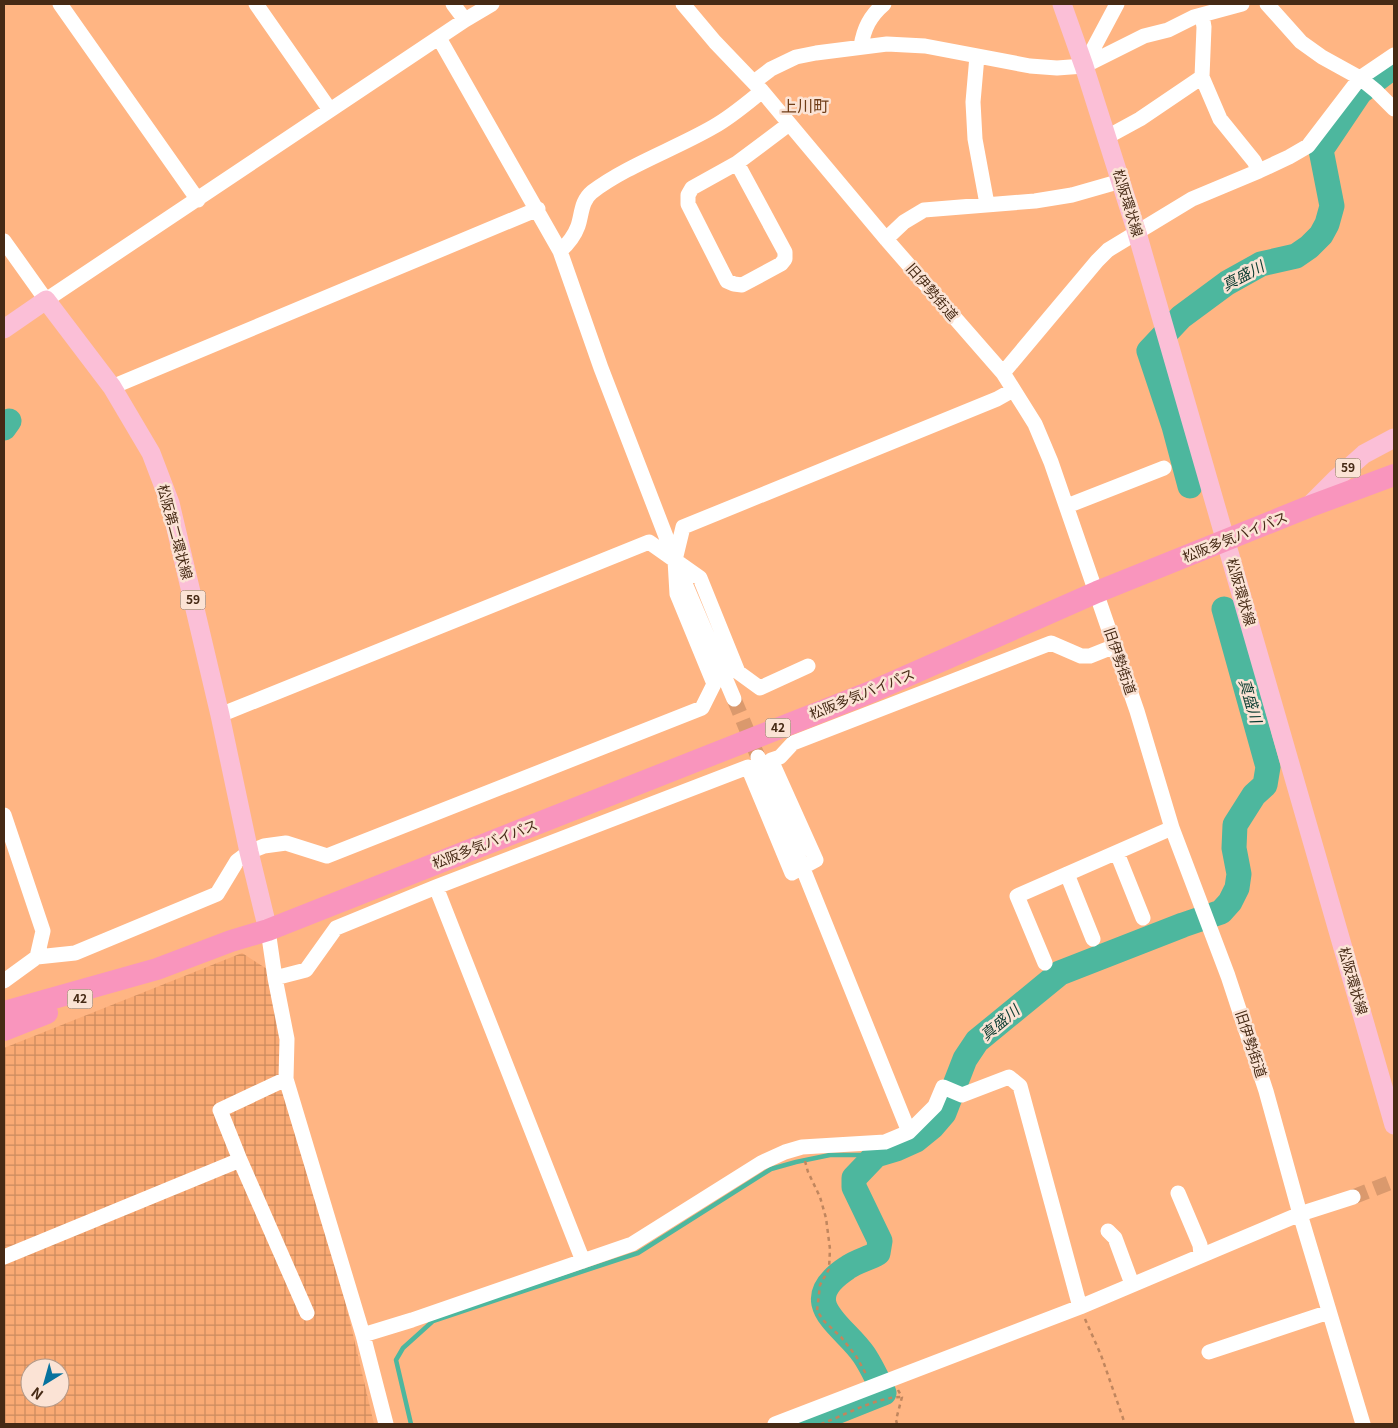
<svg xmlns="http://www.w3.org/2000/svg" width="1398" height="1428" viewBox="0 0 1398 1428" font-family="Georgia,'Noto Sans JP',serif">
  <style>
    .industrial { fill: url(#industrial-grid); fill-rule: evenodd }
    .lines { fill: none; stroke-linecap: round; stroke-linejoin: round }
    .stream { stroke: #4db79e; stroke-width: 4.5 }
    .river { stroke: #4db79e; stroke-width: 25 }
    .minor-tunnel { stroke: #da996d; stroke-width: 15; stroke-dasharray: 15 8; stroke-linecap: butt }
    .path { stroke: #c0865e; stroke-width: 2.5; stroke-dasharray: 4 4; stroke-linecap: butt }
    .minor { stroke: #fff; stroke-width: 15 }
    .major { stroke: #fbbfd7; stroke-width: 19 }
    .highway { stroke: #f995bd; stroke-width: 22 }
    .labels { text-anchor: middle; stroke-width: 5; stroke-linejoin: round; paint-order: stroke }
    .shield { fill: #fbe3d5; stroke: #7c624f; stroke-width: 1 }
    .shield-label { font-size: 12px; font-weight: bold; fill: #462a15 }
    .street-label { font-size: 14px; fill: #462a15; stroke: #fbe3d5 }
    .water-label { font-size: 15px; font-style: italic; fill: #0b3c31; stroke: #fbe3d5 }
    .quarter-label { font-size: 16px; fill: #703e18; stroke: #fbe3d5 }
  </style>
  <defs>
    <pattern id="industrial-grid" width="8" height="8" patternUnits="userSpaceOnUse" patternTransform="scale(1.25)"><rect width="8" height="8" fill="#faaa74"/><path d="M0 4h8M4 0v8" fill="none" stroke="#cc8b5e"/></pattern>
  </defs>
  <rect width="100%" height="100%" fill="#ffb583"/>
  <path class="industrial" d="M242,953L267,969L374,1424H4V1048ZM30,1368H60V1398H30Z"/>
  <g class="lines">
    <path class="stream" d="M411,1424L396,1360L403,1348L433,1321L638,1253L771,1169L796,1162L830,1155H876"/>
    <path class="river" d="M4,428L9,421
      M1190,486L1174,426L1149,351L1181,317L1227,283L1261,264L1296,256L1309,247L1321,235L1327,224L1332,206L1321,150L1360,92L1394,66
      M806,1424L884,1393C878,1380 872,1367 864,1355C844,1325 794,1303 847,1268C856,1261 868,1259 878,1253L880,1241L854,1187V1178L876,1155L896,1149L916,1140L932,1127L944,1113L965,1059L977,1041L1060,973L1183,925L1221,912L1230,902L1237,888L1239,874L1234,848L1235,825L1254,795L1265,785L1268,767L1224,609"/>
    <path class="minor-tunnel" d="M734,699L758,757
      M1353,1197L1394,1181"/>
    <path class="path" d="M805,1161L808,1172L820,1197L826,1218L830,1249L829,1269L820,1285L817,1311L824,1321L841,1337L856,1356L866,1374
      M1085,1319L1101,1355L1125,1424
      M821,1424C845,1415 877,1397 902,1397
      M897,1424L896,1420L902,1397L898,1390"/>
    <path class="minor" d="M60,4L198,200
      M256,4L330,110
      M453,4L465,20
      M683,4L715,42L762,91L886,239L1003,373L1035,424L1051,462L1137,711L1172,828L1228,976L1266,1091L1300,1214L1363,1424
      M1267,4L1301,42L1322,57L1360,78L1376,91L1394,109
      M1202,15L1204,27L1202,77L1220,119L1254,161L1259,171
      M439,38L560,251L601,368L675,560L734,699
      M861,46C864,28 870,16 884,4
      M977,56L973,102L975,139L987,204
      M1084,66L1117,4
      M754,82L771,69L796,57L816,53L887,44L925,46L1030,66L1057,68L1084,66L1144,36L1168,30L1194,17L1242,4
      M1107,137L1140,119L1202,77
      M737,163L785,252V259L781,264L742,285L734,284L727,281L688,204V195L692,188L737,163L789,124
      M886,239L904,222L924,210L1035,201L1072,195L1121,181
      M4,241L46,300L465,20L492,4
      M560,251C568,244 574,237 578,226C582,214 581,201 592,192C626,166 675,149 713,127C731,117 746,104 762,91
      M1003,373L1097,261L1108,250L1192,199L1259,171L1289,157L1308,146L1360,78L1394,55
      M112,387L538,209
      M1067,506L1164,468
      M220,715L649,542L700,578L738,672L760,688L808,666
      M758,757L909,1132
      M4,815L43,931L37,957
      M1117,853L1143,918
      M1067,874L1093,939
      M436,887L583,1261
      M268,930L275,978L287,1039L286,1079L363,1335L386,1424
      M1045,963L1017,896L1172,828
      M275,978L306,970L336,928L436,887L748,767L792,873L816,860L771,760L780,757L793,743L1051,643L1081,656H1090L1115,646
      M4,981L37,957L75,953L217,894L237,861L249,852L264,846L286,843L327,856L702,708L714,684L677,594L675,560L683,527L997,399L1013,390
      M286,1079L220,1110L240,1160L307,1313
      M1178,1193L1200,1245L1201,1255
      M1108,1231L1115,1238L1132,1284
      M4,1257L240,1160
      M363,1335L412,1320L632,1244L761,1163L785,1152L802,1147L885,1142L909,1132L935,1106L943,1087L962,1095L1009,1077L1020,1086L1080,1307
      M1209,1352L1329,1312
      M775,1424L1080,1307L1300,1214L1353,1197"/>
    <path class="major" d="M1062,4L1084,66L1137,233L1394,1125
      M4,329L46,300L112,387L151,453L170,503L220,715L249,852L268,930
      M1310,505L1337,478L1364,454L1394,438"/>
    <path class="highway" d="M4,1012L157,969L231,941L268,930L873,691L1097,592L1308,507L1394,475
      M4,1030L47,1013"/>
  </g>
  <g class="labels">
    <g class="shield">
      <rect x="1335.5" y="458.5" width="25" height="19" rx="4"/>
      <rect x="180.5" y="590.5" width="25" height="19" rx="4"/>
      <rect x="765.5" y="718.5" width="25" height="19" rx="4"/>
      <rect x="67.5" y="989.5" width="25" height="19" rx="4"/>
    </g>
    <g class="shield-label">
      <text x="1348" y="472">59</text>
      <text x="193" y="604">59</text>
      <text x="778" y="732">42</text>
      <text x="80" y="1003">42</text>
    </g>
    <g class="street-label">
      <text transform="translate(1128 203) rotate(73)" y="5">松阪環状線</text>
      <text transform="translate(932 292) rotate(49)" y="5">旧伊勢街道</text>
      <text transform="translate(175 532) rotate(75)" y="5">松阪第二環状線</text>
      <text transform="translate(1235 537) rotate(-22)" y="5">松阪多気バイパス</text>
      <text transform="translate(1241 592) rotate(74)" y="5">松阪環状線</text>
      <text transform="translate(1120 661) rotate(71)" y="5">旧伊勢街道</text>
      <text transform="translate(862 694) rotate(-22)" y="5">松阪多気バイパス</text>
      <text transform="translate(485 844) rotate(-21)" y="5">松阪多気バイパス</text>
      <text transform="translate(1353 981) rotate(74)" y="5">松阪環状線</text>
      <text transform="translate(1251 1044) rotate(72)" y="5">旧伊勢街道</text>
    </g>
    <g class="water-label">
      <text transform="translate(1243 276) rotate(-28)" y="5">真盛川</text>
      <text transform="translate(1250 701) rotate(74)" y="5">真盛川</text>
      <text transform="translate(1000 1023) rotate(-40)" y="5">真盛川</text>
    </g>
    <g class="quarter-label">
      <text x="805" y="112">上川町</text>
    </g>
  </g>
  <rect width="1398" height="1428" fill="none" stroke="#462a15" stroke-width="10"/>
  <g transform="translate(45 1383) rotate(217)"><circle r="24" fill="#fbe3d5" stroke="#b39988"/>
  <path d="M0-4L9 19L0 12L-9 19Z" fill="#07729e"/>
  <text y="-8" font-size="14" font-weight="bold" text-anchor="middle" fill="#462a15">N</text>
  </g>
</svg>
